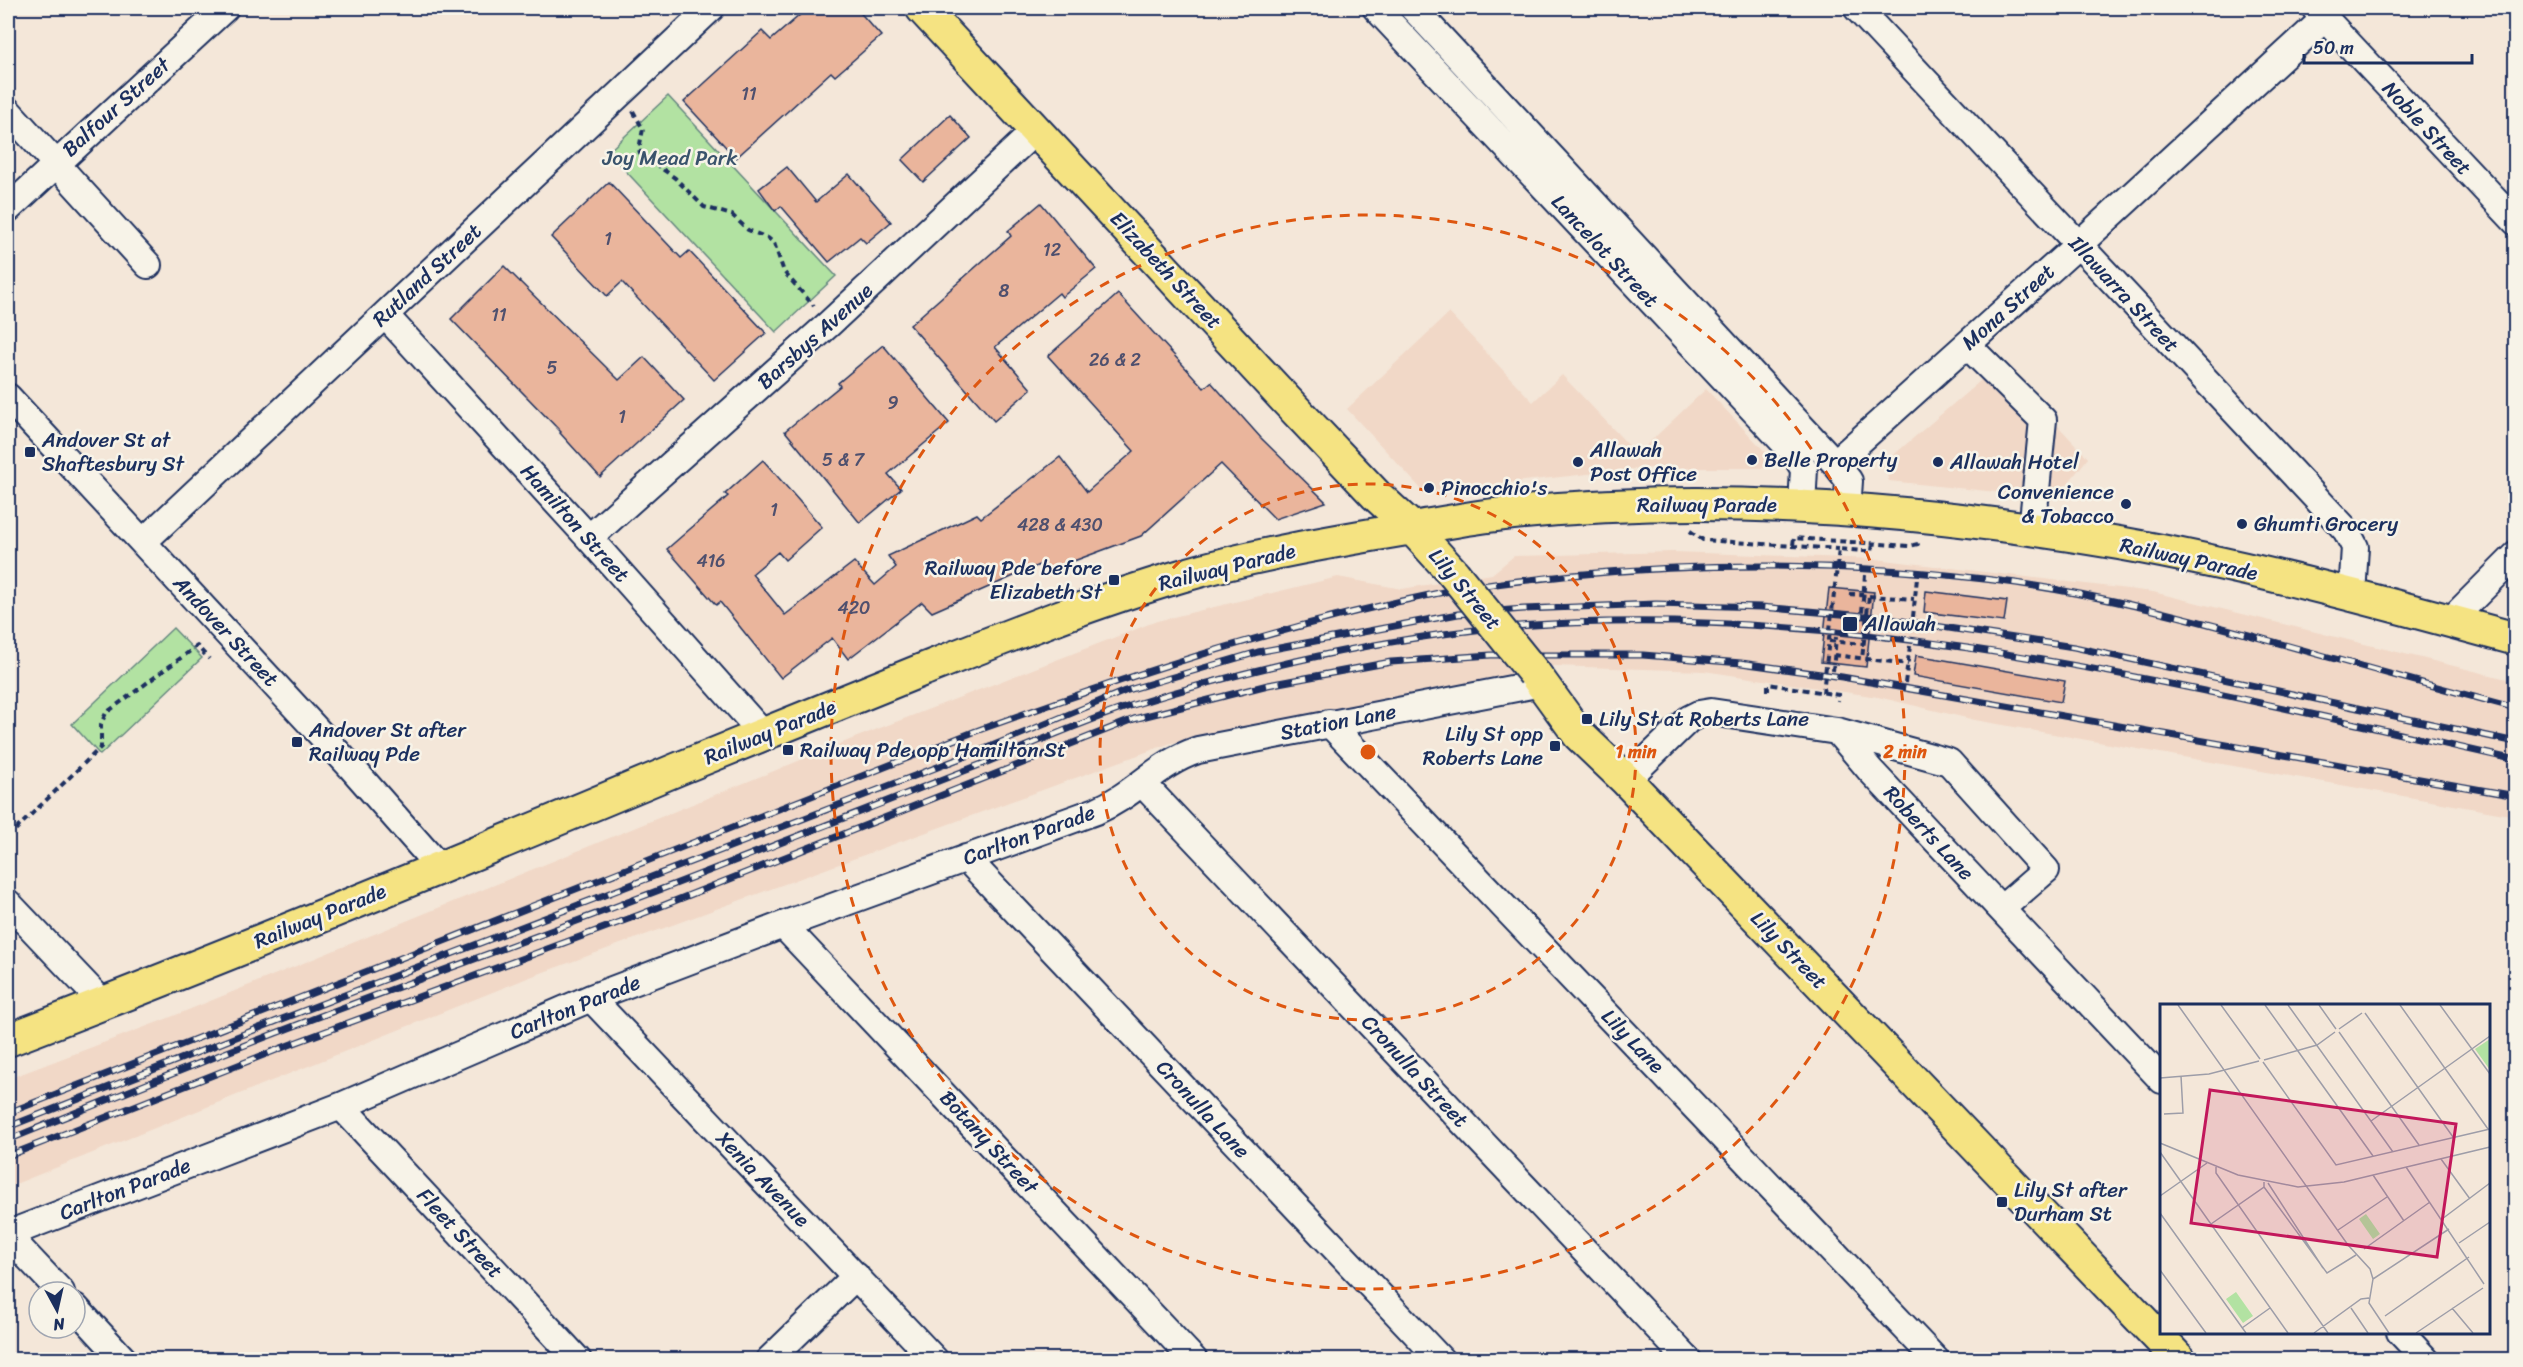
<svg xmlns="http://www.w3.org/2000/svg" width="2523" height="1367" viewBox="0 0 2523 1367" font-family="Sriracha,sans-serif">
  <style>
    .built { fill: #f1d8c7 }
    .green { fill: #b2e2a2; stroke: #668880; stroke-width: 1.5 }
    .building { fill: #eab59c; stroke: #1b2f5e; stroke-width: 1.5 }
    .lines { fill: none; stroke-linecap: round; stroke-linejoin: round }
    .minor-casing { stroke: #1b2f5e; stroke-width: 30 }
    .major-casing { stroke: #1b2f5e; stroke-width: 36 }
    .path { stroke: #1b2f5e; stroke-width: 4; stroke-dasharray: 6 4.5; stroke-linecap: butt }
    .minor { stroke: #f7f3e8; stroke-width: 26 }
    .major { stroke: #f5e382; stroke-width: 32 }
    .rail-casing { stroke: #1b2f5e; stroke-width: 7 }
    .rail { stroke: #f7f3e8; stroke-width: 4.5; stroke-dasharray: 14; stroke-linecap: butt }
    .major-bridge-casing { stroke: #1b2f5e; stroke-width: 36; stroke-linecap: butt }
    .path-bridge { stroke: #1b2f5e; stroke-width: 4; stroke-dasharray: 6 4.5; stroke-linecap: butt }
    .major-bridge { stroke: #f5e382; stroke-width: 32 }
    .ring { fill: none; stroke: #de5710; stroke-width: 3; stroke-dasharray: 10 8 }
    .poi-dot { fill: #1b2f5e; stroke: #f7f3e8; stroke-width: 2 }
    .labels { text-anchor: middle; stroke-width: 5; stroke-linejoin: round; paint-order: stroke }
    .number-label { font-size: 18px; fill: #4f506e }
    .street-label { font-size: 21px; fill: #1b2f5e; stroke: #f7f3e8 }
    .park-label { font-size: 21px; fill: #39536c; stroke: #f7f3e8 }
    .poi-label { font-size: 21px; fill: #1b2f5e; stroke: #f7f3e8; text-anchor: start }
    .inset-road { fill: none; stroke: #9d9da8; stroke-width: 1.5 }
    .view { fill: #c2185b; fill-opacity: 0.15; stroke: #c2185b; stroke-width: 3 }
    .inset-edge { fill: none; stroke: #1b2f5e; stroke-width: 3 }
    .centre { fill: #de5710; stroke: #f7f3e8; stroke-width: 3 }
    .ring-label { font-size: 18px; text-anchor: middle; font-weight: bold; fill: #de5710; stroke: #f7f3e8; stroke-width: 5; stroke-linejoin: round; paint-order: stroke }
  </style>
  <rect width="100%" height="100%" fill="#f4e7d9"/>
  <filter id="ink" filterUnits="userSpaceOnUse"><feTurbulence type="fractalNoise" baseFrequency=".0167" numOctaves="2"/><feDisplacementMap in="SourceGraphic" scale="12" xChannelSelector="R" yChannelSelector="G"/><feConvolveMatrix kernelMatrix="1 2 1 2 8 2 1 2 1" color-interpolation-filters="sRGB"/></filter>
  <g filter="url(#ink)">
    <path class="built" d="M1449,313L1533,402L1562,375L1637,454L1706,389L1773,460L1771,468H1643L1424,492L1347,409Z
      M2000,364L2088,458L2056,498L1889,481L1883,464Z
      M1674,552L1876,559L2153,592L2515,681V816L1975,720L1878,697L1704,671L1554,666L1470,688L1171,743L530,977L8,1187V1079L166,1019L857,737L1157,621L1338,577L1402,589L1492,574L1514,556Z"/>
    <path class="green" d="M668,96L836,276L776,332L608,152Z
      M173,628L202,658L100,755L72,724Z"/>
    <path class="building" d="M808,8H856L881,36L835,76L831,72L736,158L684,102L762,31L771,40Z
      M950,115L971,138L923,182L902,160Z
      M787,167L816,202L849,174L891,222L866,243L860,237L829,262L781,206L775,211L759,189Z
      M609,182L681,258L689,251L766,333L714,380L622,282L607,296L551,237Z
      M1041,203L1096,269L1062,297L1059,293L995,347L1031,389L994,421L910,325L1011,236L1008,231Z
      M504,266L619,380L644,357L684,400L600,477L560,433L561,432L451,319Z
      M1118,294L1204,388L1211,382L1261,438L1326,502L1275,519L1221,464L1141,536L1044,572L1039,565L932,612L922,602L848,659L832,638L781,678L720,602L716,605L667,549L728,496L725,494L763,460L822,527L785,560L778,552L752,574L785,615L854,562L875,585L896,567L888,556L977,514L981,518L1060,457L1087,492L1134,451L1048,356Z
      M883,345L949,423L888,474L901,489L860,523L785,431L840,386L838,383Z
      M1829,588L1874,592L1866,667L1821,662Z
      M1926,591L2007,601L2004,622L1924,612Z
      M1916,655L2065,681L2061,702L1913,676Z"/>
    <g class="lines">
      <g class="minor-casing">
        <path id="minor" d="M1376,8L1794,453L1804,469L1802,506
          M1413,8L1835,463
          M1857,8L2346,530L2355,547L2352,595
          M2315,8L2516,222
          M8,111L148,265
          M8,209L225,8
          M385,315L589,538L763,734
          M1967,345L2043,420L2032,530
          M8,397L352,768L440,868
          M1847,510L1849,481L1835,463L2089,235L2325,18
          M589,538L830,323L1036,130
          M143,542L711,8
          M2450,621L2516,555
          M1329,723L1936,1360
          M1837,731L1870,770L2162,1080
          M1626,780L1689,719L1699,714L1711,712L1837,731L1949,762L2046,870L2001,909
          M1142,783L1688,1360
          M966,858L1441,1360
          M8,903L103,1003
          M783,925L1194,1360
          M591,998L935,1360
          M341,1106L578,1360
          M8,1234L341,1106L591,998L783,925L1096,811C1136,794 1156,764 1198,750L1542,683
          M8,1236L61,1292
          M75,1307L124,1360
          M2400,1332L2426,1360
          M769,1360L856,1276"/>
      </g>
      <g class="major-casing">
        <path id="major" d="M922,8L1286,400L1376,495L1413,529L1454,574
          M1534,673L1579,735L1626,780L2180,1360
          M8,1040C233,954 456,862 678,769C759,736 841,703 922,670C1008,636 1093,602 1181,576C1257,554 1336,541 1413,528C1443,523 1474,517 1504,514C1709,492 1917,508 2119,543C2253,567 2385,603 2516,639"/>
      </g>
      <path class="path" d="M633,111L643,129L639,149L640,153L675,178L704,207L732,215L748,230L768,238L774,243L784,272L814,306
        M1690,531L1703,540L1839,549
        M1793,545L1794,538L1909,546L1918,544V541
        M1862,551H1872L1873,543
        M1849,594H1863
        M1869,596L1914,599
        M1862,612L1865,575
        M1913,617L1917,578
        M1834,655L1908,664
        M1833,671L1836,637
        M1905,683L1910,646
        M1768,691V684L1839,695L1838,701
        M8,837L101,747V724L106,713L197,646L209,659"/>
      <use href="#minor" class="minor"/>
      <use href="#major" class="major"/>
      <g class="rail-casing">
        <path id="rail" d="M8,1113L976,731C1128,676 1281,625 1439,593C1483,584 1528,580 1573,575C1720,561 1870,563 2016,583C2105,596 2192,619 2278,643C2357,665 2436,687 2516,708
          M8,1127L277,1021L987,748L1125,691L1258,652L1458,614L1524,609L1656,604L1761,607L1876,617L2074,647L2516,742
          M8,1140C97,1104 186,1068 276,1033C419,978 563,928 706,872C799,836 893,799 987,762C1035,743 1084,721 1133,705C1251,668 1383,638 1505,627C1848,599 2184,686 2516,760
          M8,1156L289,1045L639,915L1134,719L1268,685L1391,662L1491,655H1643L1741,663L1842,677L2516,796"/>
      </g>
      <use href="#rail" class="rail"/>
      <g class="major-bridge-casing">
        <path id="major-bridge" d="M1454,574L1534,673"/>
      </g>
      <path class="path-bridge" d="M1849,594L1869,596L1862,659
        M1829,641L1864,644
        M1823,693L1839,549L1862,551"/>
      <use href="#major-bridge" class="major-bridge"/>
    </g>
  </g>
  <g class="ring">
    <circle cx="1368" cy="752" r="268"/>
    <circle cx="1368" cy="752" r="537"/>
  </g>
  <g class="poi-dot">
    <rect x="24" y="446" width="12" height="12" rx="3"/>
    <circle cx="1752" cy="460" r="6"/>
    <circle cx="1578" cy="462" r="6"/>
    <circle cx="1938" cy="462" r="6"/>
    <circle cx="1429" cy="488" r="6"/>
    <circle cx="2126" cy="504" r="6"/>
    <circle cx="2242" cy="524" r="6"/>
    <rect x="1108" y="574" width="12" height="12" rx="3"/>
    <rect x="1842" y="616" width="16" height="16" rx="3"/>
    <rect x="1581" y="713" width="12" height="12" rx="3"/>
    <rect x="291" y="736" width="12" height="12" rx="3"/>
    <rect x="1549" y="740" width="12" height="12" rx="3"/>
    <rect x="782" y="744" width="12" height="12" rx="3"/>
    <rect x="1996" y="1196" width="12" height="12" rx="3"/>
  </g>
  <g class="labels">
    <g class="number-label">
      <text x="749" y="100">11</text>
      <text x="608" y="245">1</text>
      <text x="1052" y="256">12</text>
      <text x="1004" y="297">8</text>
      <text x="499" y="321">11</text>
      <text x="1115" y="366">26 &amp; 2</text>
      <text x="552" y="374">5</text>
      <text x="893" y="409">9</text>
      <text x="622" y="423">1</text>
      <text x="843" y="466">5 &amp; 7</text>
      <text x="774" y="516">1</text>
      <text x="1060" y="531">428 &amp; 430</text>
      <text x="711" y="567">416</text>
      <text x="854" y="614">420</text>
    </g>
    <g class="street-label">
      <text transform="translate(116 107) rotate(-42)" y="7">Balfour Street</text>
      <text transform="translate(2427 128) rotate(47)" y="7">Noble Street</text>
      <text transform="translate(1605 251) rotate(47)" y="7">Lancelot Street</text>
      <text transform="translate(1166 270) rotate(47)" y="7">Elizabeth Street</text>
      <text transform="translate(427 275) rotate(-43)" y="7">Rutland Street</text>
      <text transform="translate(2124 294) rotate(47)" y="7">Illawarra Street</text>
      <text transform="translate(2008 307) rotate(-42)" y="7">Mona Street</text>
      <text transform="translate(815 336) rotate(-42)" y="7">Barsbys Avenue</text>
      <text x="1707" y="512">Railway Parade</text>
      <text transform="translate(575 523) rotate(48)" y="7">Hamilton Street</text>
      <text transform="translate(2189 559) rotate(12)" y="7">Railway Parade</text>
      <text transform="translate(1227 567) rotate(-14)" y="7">Railway Parade</text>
      <text transform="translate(1465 589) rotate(50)" y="7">Lily Street</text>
      <text transform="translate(226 631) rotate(47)" y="7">Andover Street</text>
      <text transform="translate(1338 722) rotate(-11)" y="7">Station Lane</text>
      <text transform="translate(770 732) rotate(-22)" y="7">Railway Parade</text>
      <text transform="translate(1929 833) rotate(47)" y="7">Roberts Lane</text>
      <text transform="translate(1029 835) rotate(-20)" y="7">Carlton Parade</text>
      <text transform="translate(320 916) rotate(-22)" y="7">Railway Parade</text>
      <text transform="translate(1789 950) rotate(46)" y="7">Lily Street</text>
      <text transform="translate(575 1007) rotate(-22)" y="7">Carlton Parade</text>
      <text transform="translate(1633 1041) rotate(46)" y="7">Lily Lane</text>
      <text transform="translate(1415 1071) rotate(47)" y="7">Cronulla Street</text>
      <text transform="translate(1203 1109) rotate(47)" y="7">Cronulla Lane</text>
      <text transform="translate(989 1142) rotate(47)" y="7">Botany Street</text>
      <text transform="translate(763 1179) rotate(46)" y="7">Xenia Avenue</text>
      <text transform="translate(125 1189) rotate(-21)" y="7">Carlton Parade</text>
      <text transform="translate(460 1233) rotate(47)" y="7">Fleet Street</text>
    </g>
    <g class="park-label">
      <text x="670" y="165">Joy Mead Park</text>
    </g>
    <g class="poi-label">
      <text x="42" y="447">Andover St at<tspan x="42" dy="24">Shaftesbury St</tspan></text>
      <text x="1590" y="457">Allawah<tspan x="1590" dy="24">Post Office</tspan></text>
      <text x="1764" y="467">Belle Property</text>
      <text x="1950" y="469">Allawah Hotel</text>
      <text x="1441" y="495">Pinocchio's</text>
      <text x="2114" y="499" text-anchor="end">Convenience<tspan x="2114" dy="24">&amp; Tobacco</tspan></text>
      <text x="2254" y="531">Ghumti Grocery</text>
      <text x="1102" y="575" text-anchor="end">Railway Pde before<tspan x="1102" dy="24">Elizabeth St</tspan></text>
      <text x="1864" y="631">Allawah</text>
      <text x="1599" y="726">Lily St at Roberts Lane</text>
      <text x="309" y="737">Andover St after<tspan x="309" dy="24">Railway Pde</tspan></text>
      <text x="1543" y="741" text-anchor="end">Lily St opp<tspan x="1543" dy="24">Roberts Lane</tspan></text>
      <text x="800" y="757">Railway Pde opp Hamilton St</text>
      <text x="2014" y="1197">Lily St after<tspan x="2014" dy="24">Durham St</tspan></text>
    </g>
  </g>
  <g transform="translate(2160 1004)">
    <rect width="330" height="330" fill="#f4e7d9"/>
    <path d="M330,35V66L315,45ZM206,210L220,230L213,235L199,215ZM76,288L93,312L83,319L66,295Z" fill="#b2e2a2"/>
    <path class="inset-road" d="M18,1L188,241L210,265L213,275L209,299L229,329M61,1L100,55M105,1L213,152M128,1L233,148M159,1L176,25M240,1L328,125M280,1L330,70M205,9L293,133M179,25L202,9M179,28L259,141M104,56L157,41L175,28M103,58L176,161L330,125M0,74L49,70L99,57M4,110L23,109L21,72M211,117L330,32M0,139L78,171L138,183L184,178L330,143M0,148L128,329M281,155L310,195M56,163V169L168,329M246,163L324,280M213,171L244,217M108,179L163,264M104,183L167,269L196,251M0,192L47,159M0,209L86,329M282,215L330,179M51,220L104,183V178M178,226L227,193M299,239L330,218M204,245L270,198M0,266L46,329M213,275L289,225M191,304L208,329M292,304L313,329M225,312L309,253M82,324L110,304M154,329L201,295L209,294M256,329L323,284"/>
    <path class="view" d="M50,86L296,120L277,253L31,219Z"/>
    <rect width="330" height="330" class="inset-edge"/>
  </g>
  <circle cx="1368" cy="752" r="9" class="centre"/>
  <g class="ring-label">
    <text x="1636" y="758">1 min</text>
    <text x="1905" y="758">2 min</text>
  </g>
  <rect width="2523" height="1367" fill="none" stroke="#f7f3e8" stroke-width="30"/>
  <rect x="15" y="15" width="2493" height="1337" fill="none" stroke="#1b2f5e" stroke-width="2" filter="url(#ink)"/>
  <g transform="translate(57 1310) rotate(172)"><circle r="28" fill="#f7f3e8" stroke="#9fa5b1" stroke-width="1.5"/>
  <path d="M0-4.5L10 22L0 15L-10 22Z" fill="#1b2f5e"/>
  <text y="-9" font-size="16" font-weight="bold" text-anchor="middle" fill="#1b2f5e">N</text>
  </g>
  <path d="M2304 54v9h168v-9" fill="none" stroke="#1b2f5e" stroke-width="3"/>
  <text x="2313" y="54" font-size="18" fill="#1b2f5e" stroke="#f7f3e8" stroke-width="4.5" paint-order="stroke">50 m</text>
</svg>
